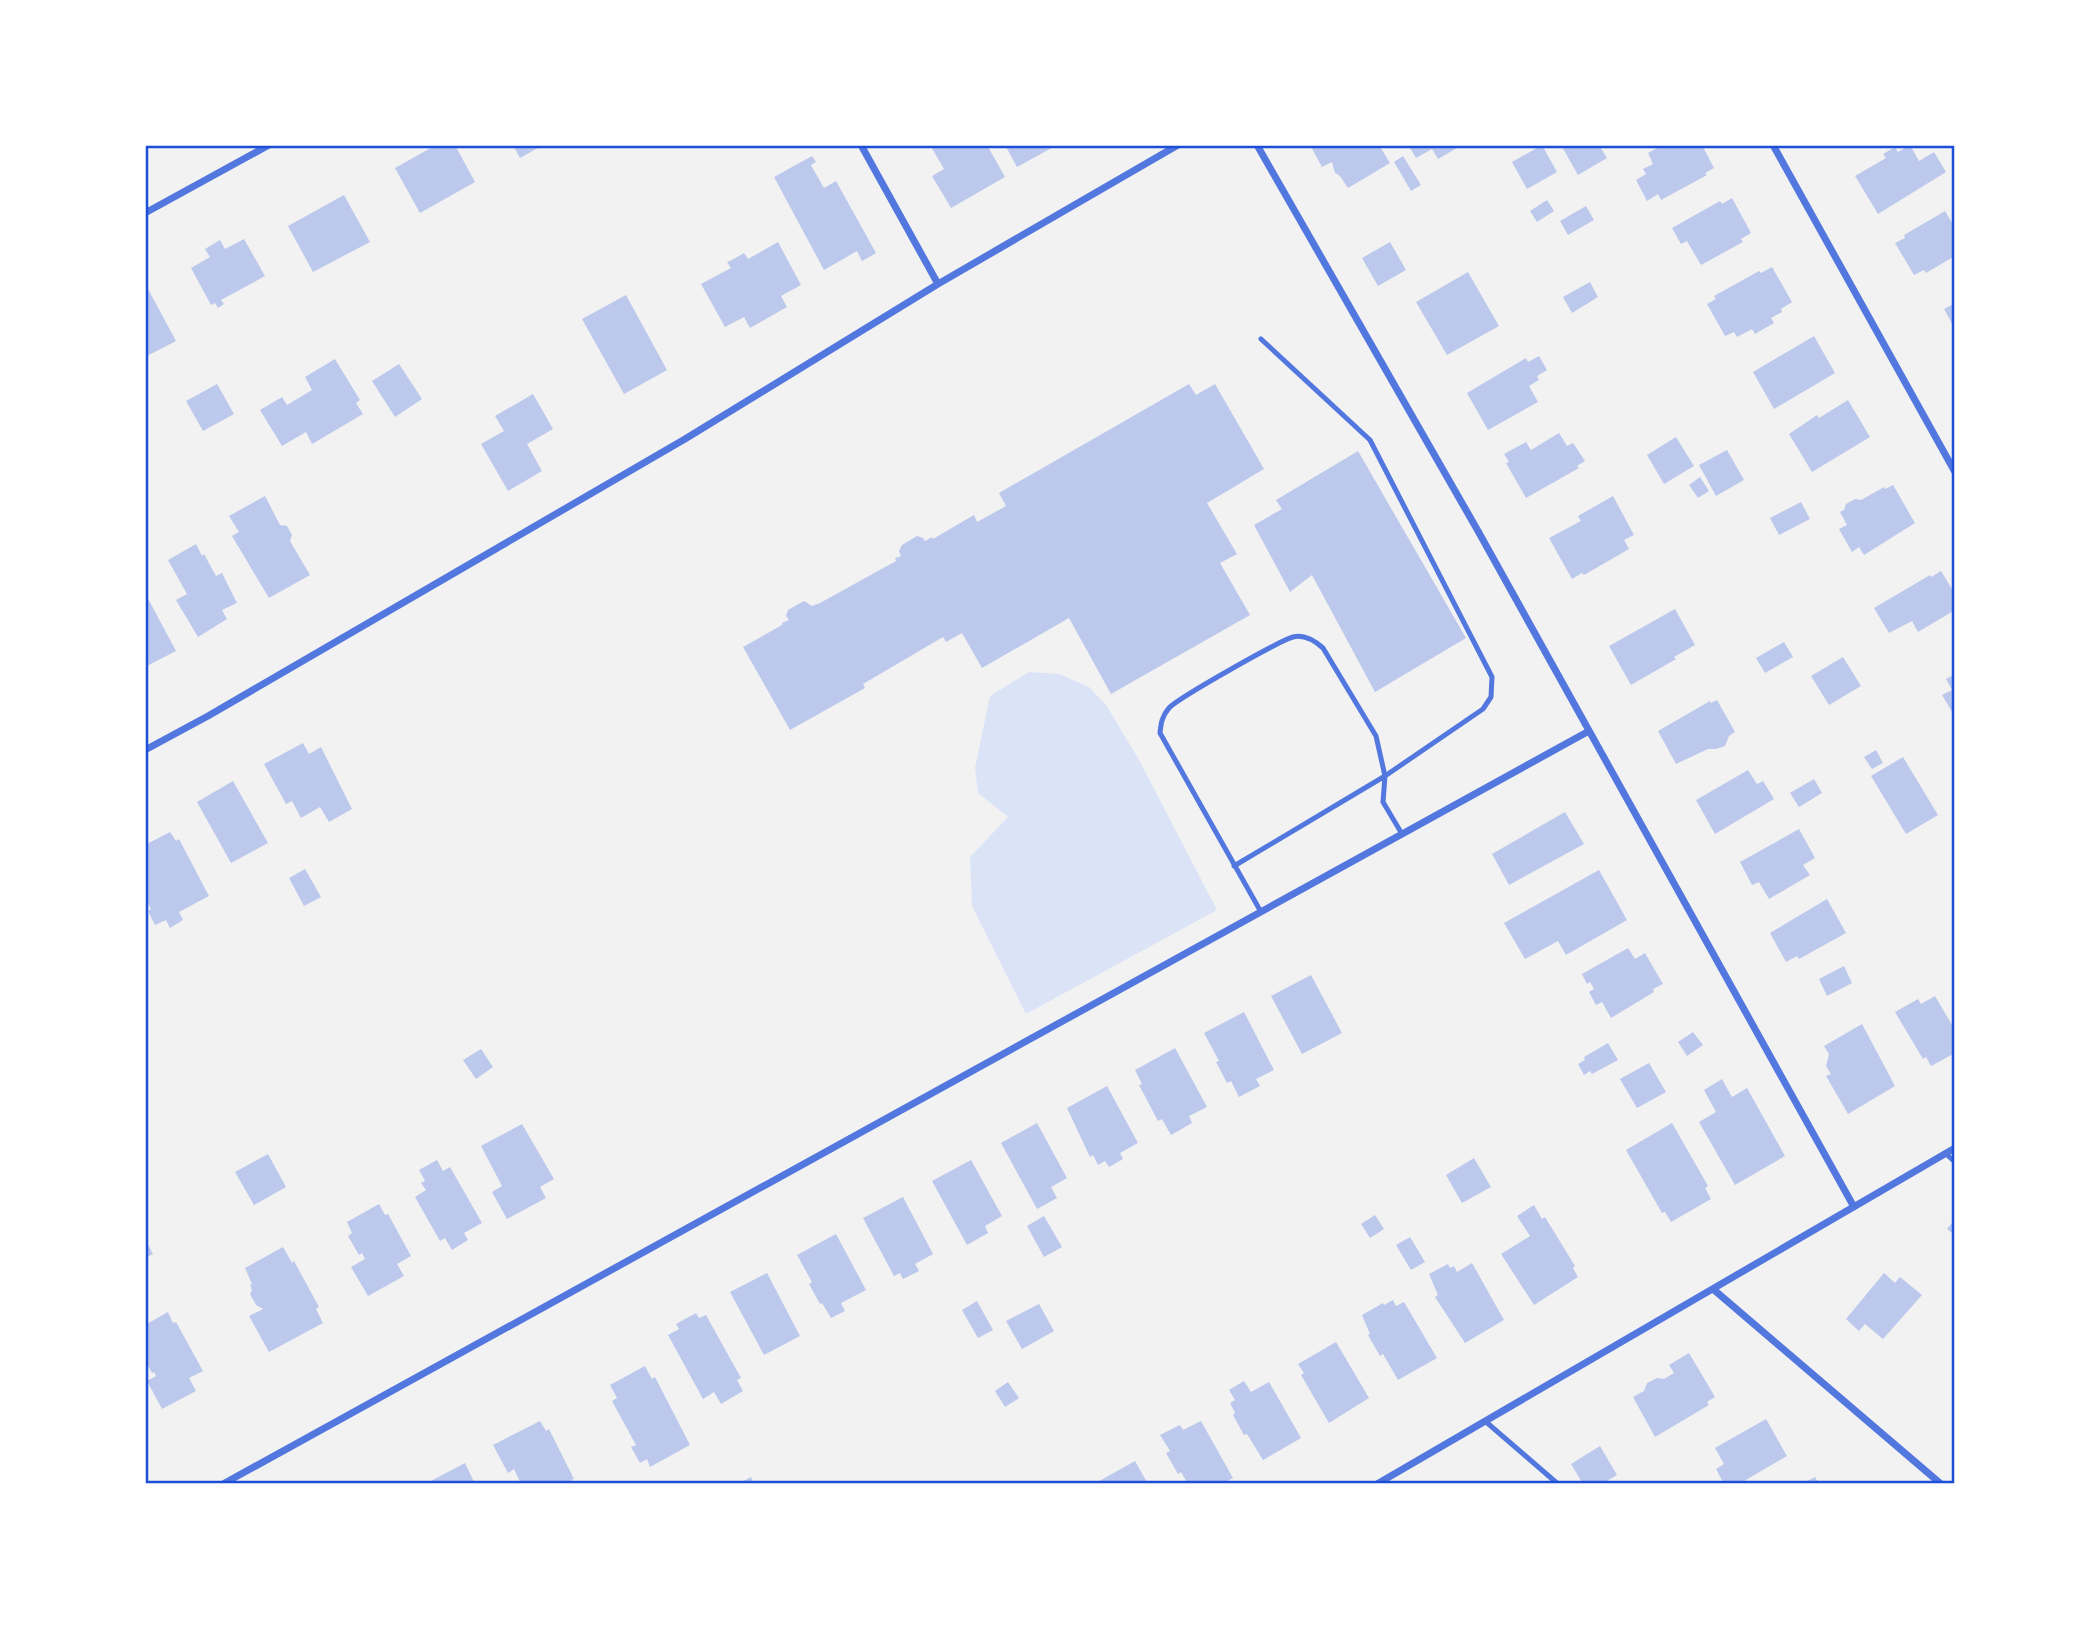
<svg xmlns="http://www.w3.org/2000/svg" width="2100" height="1629" viewBox="0 0 2100 1629" font-family="Lato,sans-serif">
  <style>
    .green { fill: #dbe4f7 }
    .building { fill: #bdc9ec }
    .lines { fill: none; stroke-linecap: round; stroke-linejoin: round }
    .service { stroke: #5277de; stroke-width: 5 }
    .minor { stroke: #5277de; stroke-width: 7 }
    .neatline { fill: none; stroke: #1d4ed8; stroke-width: 2.5 }
  </style>
  <rect width="100%" height="100%" fill="#f2f2f2"/>
  <path class="green" d="M1029,672L1059,674L1089,687L1106,705L1138,758L1217,910L1026,1014L972,906L970,857L1008,817L978,793L975,768L990,696Z"/>
  <path class="building" d="M436,145H455L475,182L420,213L395,168Z
    M513,145H543L520,158Z
    M930,145H987L1005,177L951,208L932,176L944,169Z
    M1005,145H1057L1017,167Z
    M1310,145H1379L1390,163L1348,188L1340,176L1335,173L1332,162L1322,167Z
    M1408,145H1455L1457,148L1438,159L1432,149L1416,158Z
    M1542,145L1557,172L1527,189L1512,162Z
    M1561,145H1599L1607,158L1578,175Z
    M1663,145H1702L1714,168L1705,173L1707,175L1661,200L1658,194L1647,201L1636,180L1646,174L1643,169L1653,164L1648,153Z
    M1910,145L1919,161L1934,152L1946,172L1878,214L1855,176L1886,158L1883,154L1895,147L1898,152Z
    M812,156L816,162L811,165L824,188L836,181L876,253L862,261L857,251L824,270L774,177Z
    M1403,156L1421,185L1411,191L1394,162Z
    M344,195L370,242L313,272L288,226Z
    M1732,198L1751,233L1741,239L1743,242L1701,265L1687,241L1681,244L1672,228L1720,201L1722,204Z
    M1547,200L1554,211L1537,222L1530,211Z
    M1586,206L1594,220L1568,235L1560,221Z
    M1945,211L1955,228V256L1926,273L1924,270L1914,275L1895,243L1905,238L1904,235Z
    M244,239L265,276L221,300L224,304L218,308L215,303L211,305L191,268L210,257L205,249L220,240L225,249Z
    M778,242L801,285L781,296L787,307L750,328L744,317L725,327L701,284L731,268L727,262L732,260L744,253L748,259Z
    M1390,242L1406,270L1378,286L1362,258Z
    M1772,267L1792,302L1781,309L1782,312L1771,318L1774,323L1755,334L1752,329L1737,337L1734,332L1725,336L1707,304L1716,299L1714,296L1759,271L1761,273Z
    M1468,272L1499,326L1447,355L1416,302Z
    M1590,282L1598,297L1572,313L1563,297Z
    M148,289L176,341L145,357V291Z
    M626,295L667,370L624,394L582,319Z
    M1955,303V329L1944,309Z
    M1814,336L1835,373L1774,409L1753,372Z
    M1539,356L1547,370L1537,376L1539,380L1529,386L1538,402L1488,430L1467,393L1526,358L1528,362Z
    M335,359L360,400L356,403L363,414L312,444L306,432L282,446L260,410L282,397L287,405L312,390L305,377Z
    M399,364L422,399L395,417L372,381Z
    M217,384L234,414L203,431L186,401Z
    M1189,384L1196,395L1215,384L1264,469L1207,503L1237,554L1220,563L1250,615L1111,694L1069,618L982,668L962,633L946,642L943,637L863,684L865,688L790,730L743,647L782,625V623L789,620L786,616L788,610L804,601L812,606L820,603L896,561L895,558L901,556L899,551L902,545L917,536L923,538L925,541L932,537L933,539L974,515L977,522L1006,506L999,493Z
    M533,394L553,429L527,444L542,471L508,491L481,444L504,431L495,416Z
    M1848,400L1870,437L1812,472L1789,434L1817,415L1819,418Z
    M1559,433L1567,446L1573,443L1585,461L1577,466L1579,468L1526,498L1506,463L1509,462L1504,454L1526,442L1531,450Z
    M1676,437L1694,466L1664,484L1647,455Z
    M1727,450L1744,480L1716,496L1699,465Z
    M1358,451L1466,638L1375,692L1312,575L1290,592L1254,525L1282,509L1276,500Z
    M1700,477L1709,491L1698,498L1689,485Z
    M1893,485L1915,523L1864,555L1859,547L1852,552L1839,529L1847,525L1840,512L1844,510L1846,504L1855,499L1861,500L1884,487L1885,489Z
    M265,496L280,525L287,526L292,535L290,541L310,575L269,598L232,536L239,532L229,516Z
    M1613,496L1634,535L1624,540L1629,549L1584,575L1582,573L1572,579L1549,538L1581,521L1578,516Z
    M1801,502L1810,519L1779,535L1770,518Z
    M196,544L202,556L204,554L216,576L222,573L237,603L222,610L227,619L198,637L176,600L187,594L168,560Z
    M1941,571L1955,594V610L1918,632L1912,621L1889,633L1874,608L1930,575L1931,577Z
    M145,593L176,651L145,667Z
    M1675,609L1695,645L1674,657L1676,659L1631,685L1609,646Z
    M1784,642L1793,657L1765,673L1756,658Z
    M1843,657L1861,686L1829,705L1811,676Z
    M1955,674V717L1942,695L1952,690L1946,679Z
    M1717,700L1735,732L1729,736L1725,746L1716,749H1708L1676,764L1658,731L1710,701L1711,703Z
    M303,743L309,754L321,747L352,809L329,822L320,807L301,818L292,801L286,804L264,764Z
    M1876,750L1883,763L1872,769L1864,757Z
    M1903,757L1938,815L1906,834L1871,776Z
    M1748,770L1757,784L1763,781L1774,799L1715,834L1696,800Z
    M1814,779L1822,793L1799,807L1790,793Z
    M233,781L268,843L231,863L197,802Z
    M1565,812L1584,844L1509,885L1492,854Z
    M1799,829L1815,858L1803,865L1810,875L1769,899L1759,882L1752,885L1740,862Z
    M170,832L176,841L179,839L209,896L179,912L183,920L170,928L166,920L155,925L148,911L151,909L145,899V845Z
    M305,869L321,897L304,906L289,878Z
    M1599,870L1627,920L1566,955L1558,941L1525,959L1504,923Z
    M1827,899L1846,933L1799,959L1797,956L1786,962L1770,933Z
    M1628,948L1635,959L1645,953L1663,984L1653,989L1654,992L1611,1018L1602,1002L1596,1005L1589,992L1594,989L1590,982L1587,984L1582,974Z
    M1844,966L1852,983L1827,996L1819,979Z
    M1311,975L1342,1033L1302,1054L1271,996Z
    M1935,996L1955,1030V1053L1931,1066L1926,1057L1923,1059L1895,1012L1918,999L1921,1004Z
    M1244,1012L1274,1070L1256,1079L1260,1086L1239,1097L1231,1081L1227,1083L1216,1062L1219,1061L1204,1033Z
    M1862,1024L1895,1086L1848,1114L1826,1076L1831,1074L1826,1066L1829,1054L1824,1046Z
    M1693,1032L1703,1045L1687,1056L1678,1042Z
    M1608,1043L1618,1060L1592,1074L1590,1071L1584,1075L1578,1064L1585,1060L1584,1057Z
    M1175,1048L1207,1107L1189,1116L1192,1123L1171,1135L1162,1119L1158,1121L1139,1085L1142,1084L1135,1070Z
    M481,1049L493,1067L476,1079L463,1060Z
    M1649,1063L1666,1092L1637,1108L1620,1079Z
    M1722,1079L1732,1097L1747,1088L1785,1156L1735,1185L1699,1122L1716,1112L1704,1090Z
    M1107,1086L1138,1143L1120,1153L1123,1159L1109,1167L1105,1161L1098,1165L1093,1155L1090,1157L1067,1108Z
    M1037,1123L1067,1178L1051,1187L1057,1198L1037,1209L1001,1143Z
    M1672,1123L1708,1186L1705,1188L1711,1199L1671,1222L1665,1212L1662,1213L1626,1150Z
    M522,1124L554,1179L540,1187L546,1198L507,1219L492,1192L502,1186L481,1146Z
    M268,1154L286,1187L254,1205L235,1172Z
    M1474,1158L1491,1187L1462,1203L1446,1175Z
    M437,1160L443,1171L450,1167L482,1223L464,1233L468,1240L452,1250L445,1238L440,1241L415,1197L426,1190L421,1183L425,1181L419,1170Z
    M971,1160L1002,1216L985,1226L988,1233L967,1245L932,1181Z
    M903,1197L933,1254L915,1264L919,1271L903,1279L900,1273L894,1276L863,1218Z
    M379,1204L385,1215L388,1214L411,1256L397,1264L404,1276L368,1296L351,1267L365,1259L362,1253L359,1255L348,1236L352,1233L347,1222Z
    M1534,1205L1542,1219L1545,1217L1575,1266L1573,1268L1578,1277L1534,1305L1501,1254L1530,1236L1517,1216Z
    M1375,1215L1384,1229L1370,1238L1361,1224Z
    M1044,1216L1062,1247L1044,1257L1027,1226Z
    M1955,1219V1235L1947,1229Z
    M836,1234L866,1290L841,1303L845,1311L831,1318L822,1303L820,1304L809,1284L812,1282L797,1255Z
    M1410,1237L1425,1262L1411,1270L1396,1245Z
    M145,1239L153,1254L145,1258Z
    M283,1247L292,1263L294,1261L319,1307L316,1309L323,1323L269,1352L249,1316L263,1309L256,1305L250,1294L252,1290L250,1285L252,1284L245,1268Z
    M1472,1263L1504,1320L1465,1343L1435,1297L1438,1295L1429,1274L1448,1264L1450,1268L1454,1266L1457,1272Z
    M767,1273L800,1336L764,1355L730,1292Z
    M1884,1273L1895,1283L1900,1277L1922,1295L1883,1339L1865,1324L1859,1331L1846,1319Z
    M1393,1300L1396,1306L1404,1302L1437,1358L1398,1380L1383,1354L1380,1356L1368,1335L1370,1334L1362,1315L1383,1303L1384,1305Z
    M977,1301L993,1330L978,1338L962,1310Z
    M1039,1304L1054,1331L1022,1349L1006,1321Z
    M168,1312L173,1323L176,1322L203,1371L189,1378L196,1391L162,1409L147,1381L156,1376L154,1372L152,1373L145,1360V1325Z
    M696,1313L699,1318L706,1315L741,1378L737,1380L743,1391L721,1404L714,1392L703,1399L668,1335L679,1329L676,1324Z
    M1336,1342L1369,1398L1329,1423L1301,1375L1304,1373L1298,1364Z
    M1689,1353L1715,1397L1707,1402L1709,1405L1655,1437L1633,1397L1644,1391L1647,1383L1657,1378L1664,1379L1674,1373L1669,1365Z
    M645,1366L652,1379L655,1377L690,1445L650,1467L647,1459L640,1463L631,1447L636,1445L612,1401L617,1398L610,1385Z
    M1244,1381L1251,1392L1269,1382L1301,1438L1263,1460L1247,1434L1244,1435L1233,1415L1235,1413L1230,1403L1235,1400L1229,1390Z
    M1008,1382L1019,1398L1005,1407L995,1391Z
    M1766,1419L1787,1456L1739,1484H1724L1716,1469L1724,1464L1715,1448Z
    M540,1421L546,1431L549,1429L574,1479L571,1480L573,1484H521L514,1469L508,1473L493,1445Z
    M1201,1421L1233,1478L1222,1484H1188L1181,1472L1178,1474L1166,1453L1170,1451L1160,1435L1180,1425L1183,1430Z
    M1600,1446L1617,1475L1602,1484H1583L1571,1464Z
    M1135,1461L1148,1484H1094Z
    M465,1463L475,1484H425Z
    M751,1477L754,1484H738Z
    M1815,1477L1819,1484H1802Z"/>
  <g class="lines">
    <path class="service" d="M1234,866L1385,776L1483,709L1491,697L1492,677L1370,440L1261,339
      M1261,912L1160,733C1161,723 1162,716 1169,708C1178,698 1279,641 1293,637C1305,634 1315,641 1323,648L1376,736L1385,776L1383,802L1402,834
      M1945,1153L1955,1162
      M1485,1421L1558,1484"/>
    <path class="minor" d="M861,145L938,284
      M1257,145L1478,531L1854,1207
      M1773,145L1955,472
      M145,213L269,145
      M145,750L208,716L685,439L938,284L1178,145
      M1713,1289L1941,1484
      M223,1484L1589,731
      M1377,1484L1955,1148"/>
  </g>
  <rect width="2100" height="1629" fill="none" stroke="#ffffff" stroke-width="294"/>
  <rect x="147" y="147" width="1806" height="1335" class="neatline"/>
</svg>
